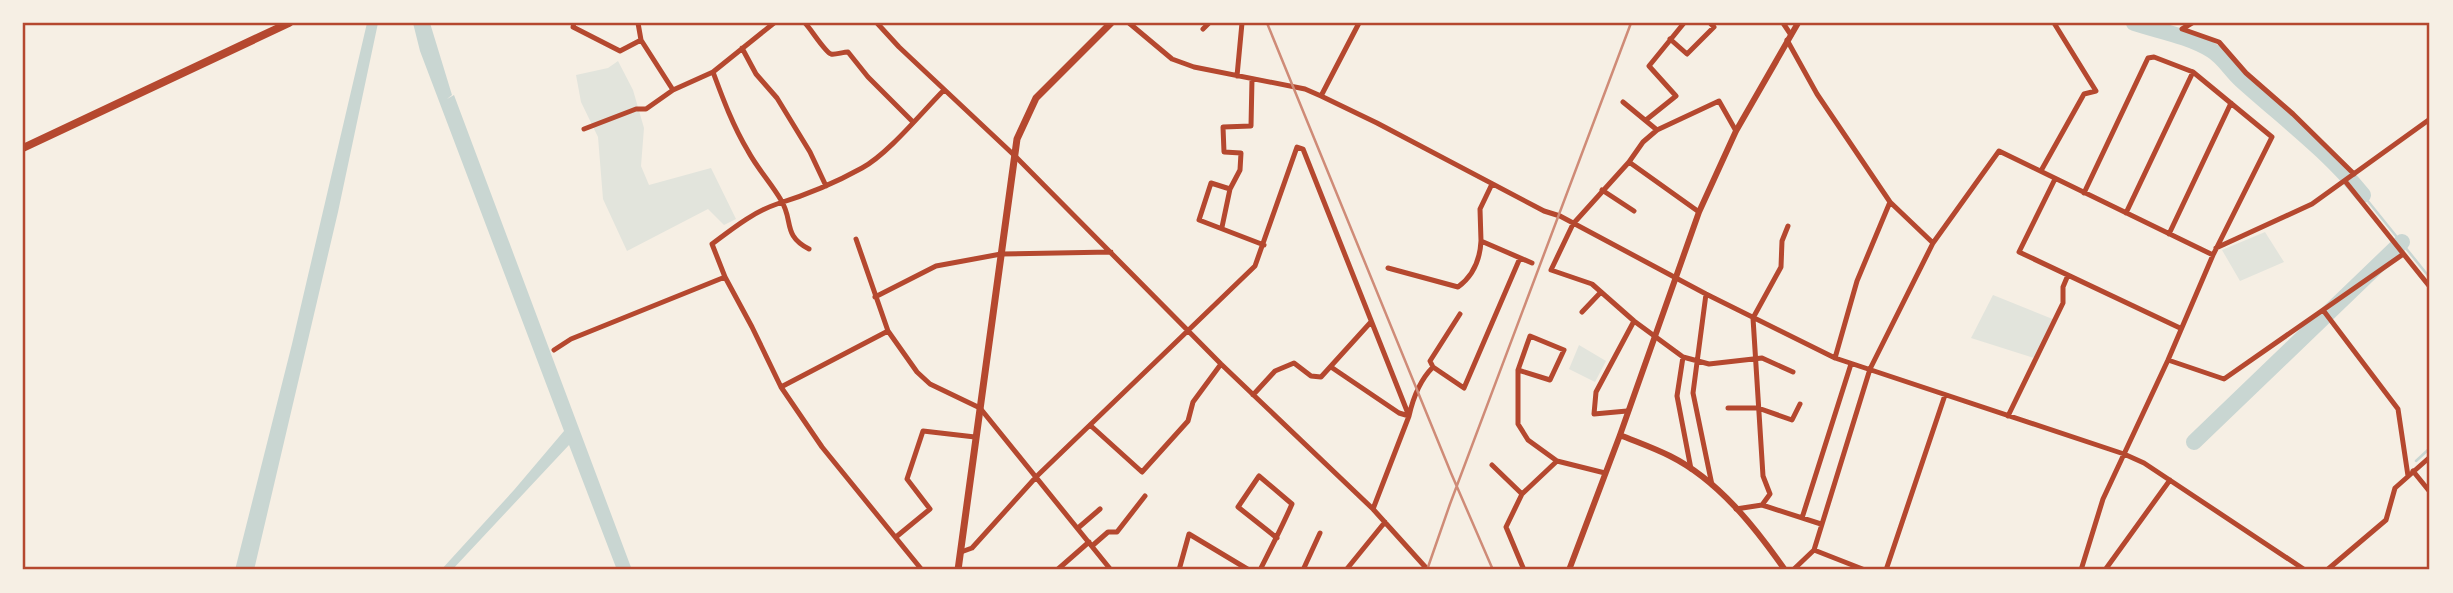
<svg xmlns="http://www.w3.org/2000/svg" width="2453" height="593" viewBox="0 0 2453 593" font-family="'Nunito Sans',sans-serif">
  <style>
    .green { fill: #e2e4dc }
    .water { fill: #c9d6d2 }
    .lines { fill: none; stroke-linecap: round; stroke-linejoin: round }
    .stream { stroke: #c9d6d2; stroke-width: 2.5 }
    .river { stroke: #c9d6d2; stroke-width: 16 }
    .minor { stroke: #b5482f; stroke-width: 5 }
    .tertiary { stroke: #b5482f; stroke-width: 6 }
    .secondary { stroke: #b5482f; stroke-width: 7 }
    .primary { stroke: #b5482f; stroke-width: 8 }
    .rail { stroke: #cf8b77; stroke-width: 2.5 }
    .neatline { fill: none; stroke: #b5482f; stroke-width: 2.5 }
  </style>
  <rect width="100%" height="100%" fill="#f6efe4"/>
  <path class="green" d="M618,61L633,90L644,128L641,166L649,185L711,168L736,219L724,225L708,209L627,251L603,199L598,137L581,102L576,75L608,68Z
    M2265,232L2284,262L2240,281L2222,250Z
    M1993,295L2055,320L2037,359L1971,338Z
    M1579,345L1606,361L1595,382L1569,369Z"/>
  <path class="water" d="M367,23H378L338,212L254,570H235L292,344Z
    M413,23H430L452,95L447,99L454,95L632,570H617L569,445L452,570H441L514,490L564,431L420,51Z"/>
  <g class="lines">
    <path class="stream" d="M2363,195L2430,278
      M2416,461L2430,448"/>
    <path class="river" d="M2134,23C2159,31 2188,36 2211,50C2223,57 2231,71 2241,80C2283,118 2328,151 2363,195
      M2194,442L2402,242"/>
    <path class="minor" d="M574,23L573,27L620,51L641,40
      M638,23L641,40L673,90
      M774,23L713,72C723,99 733,126 748,151C757,168 771,183 781,200C794,221 782,235 809,249
      M805,23C811,29 825,52 831,54C835,55 843,52 848,52L868,77L912,121
      M877,23L899,47L1015,156L1221,364L1373,509L1428,570
      M1129,23L1172,59L1194,67L1305,89L1321,96L1377,123L1544,211L1560,216L1706,294L1835,358L2124,454L2144,463L2305,570
      M1783,23L1791,35
      M2192,23L2182,29L2219,42L2246,73L2293,114L2354,174
      M1203,29L1209,23
      M1670,39L1687,54L1714,27L1710,23
      M1787,40L1817,94L1890,202L1933,243
      M742,48L756,74L777,98L810,152L826,186
      M1237,76L1242,23
      M1321,96L1359,23
      M1623,102L1657,130
      M1646,120L1676,96L1649,66L1684,23
      M584,129L636,109H646L673,90L713,72
      M1736,131L1719,101L1657,130L1643,142L1629,162L1573,224L1551,270L1592,284L1634,321L1683,357L1709,364L1762,358L1793,372
      M1629,162L1699,212
      M2042,169L2084,94L2096,91L2054,23
      M2055,179L2019,252L2180,328
      M2345,181L2430,287
      M1492,184L1480,209L1481,241L1532,263
      M1230,189L1211,183L1199,220L1264,245
      M1602,190L1634,211
      M2084,193L2148,58L2154,57L2193,72L2126,213
      M1222,227L1230,189L1240,170L1241,153L1224,152L1223,127L1251,126L1252,79
      M2169,234L2231,103
      M856,239L888,331L917,372L930,384L980,408L1111,570
      M2216,248L2312,204L2430,119
      M1388,268L1458,287C1473,276 1480,260 1481,241
      M1706,294L1693,393L1712,485
      M875,297L936,266L1001,254L1111,252
      M2323,310L2398,409L2408,476
      M1582,312L1601,292
      M1460,314L1430,361L1433,367L1464,388L1520,258
      M554,350L571,339L725,277
      M1683,357L1677,396L1691,469
      M1835,358L1857,281L1890,202
      M2168,360L2224,379L2402,255
      M1331,367L1399,413L1409,416C1413,398 1420,380 1433,367
      M1518,370L1550,380L1564,350L1530,336L1518,370V424L1528,440L1557,461
      M781,387L888,331
      M1253,395L1275,371L1294,363L1311,376L1321,377L1370,323
      M1728,408H1758L1792,420L1800,404
      M1627,411L1594,414L1596,392L1634,321
      M2008,416L2063,303V287L2068,275
      M1090,425L1142,472L1188,421L1193,402L1221,364
      M1492,465L1522,494
      M2413,471L2430,492
      M1762,505L1770,494L1763,476L1753,318L1781,267L1782,241L1788,226
      M1736,509L1762,505L1821,524
      M1802,518L1851,364
      M1078,528L1100,509
      M896,537L930,509L907,479L923,431L975,437
      M1092,546L1108,532H1117L1145,496
      M1814,550L1865,570
      M961,552L972,548L1037,476L1255,266L1297,147L1303,149L1409,416L1373,509
      M922,570L822,447L781,387L752,327L725,277L712,244C732,229 753,212 777,204C806,195 835,183 862,168C888,154 922,112 944,90
      M1057,570L1089,542
      M1179,570L1189,534L1249,570
      M1260,570C1271,548 1282,527 1292,504L1259,476L1238,507L1277,538
      M1303,570L1320,533
      M1346,570L1385,522
      M1524,570L1506,527L1522,494L1557,461L1605,473
      M1793,570L1814,550L1870,369L1933,243L1999,151L2213,255
      M1886,570L1945,395
      M2081,570L2103,499L2168,360L2213,255L2272,137L2193,72
      M2105,570L2170,480
      M2327,570L2386,520L2395,488L2430,457"/>
    <path class="tertiary" d="M1620,435C1637,442 1654,448 1670,456C1718,480 1755,527 1785,570
      M1569,570L1620,435L1699,212L1736,131L1798,23"/>
    <path class="secondary" d="M958,570L1017,139L1036,98L1111,23"/>
    <path class="primary" d="M23,148L289,23"/>
    <path class="rail" d="M1267,23L1451,473L1493,570
      M1427,570L1450,504L1631,23"/>
  </g>
  <rect width="2453" height="593" fill="none" stroke="#f6efe4" stroke-width="49"/>
  <rect x="24" y="24" width="2404" height="544" class="neatline"/>
</svg>
